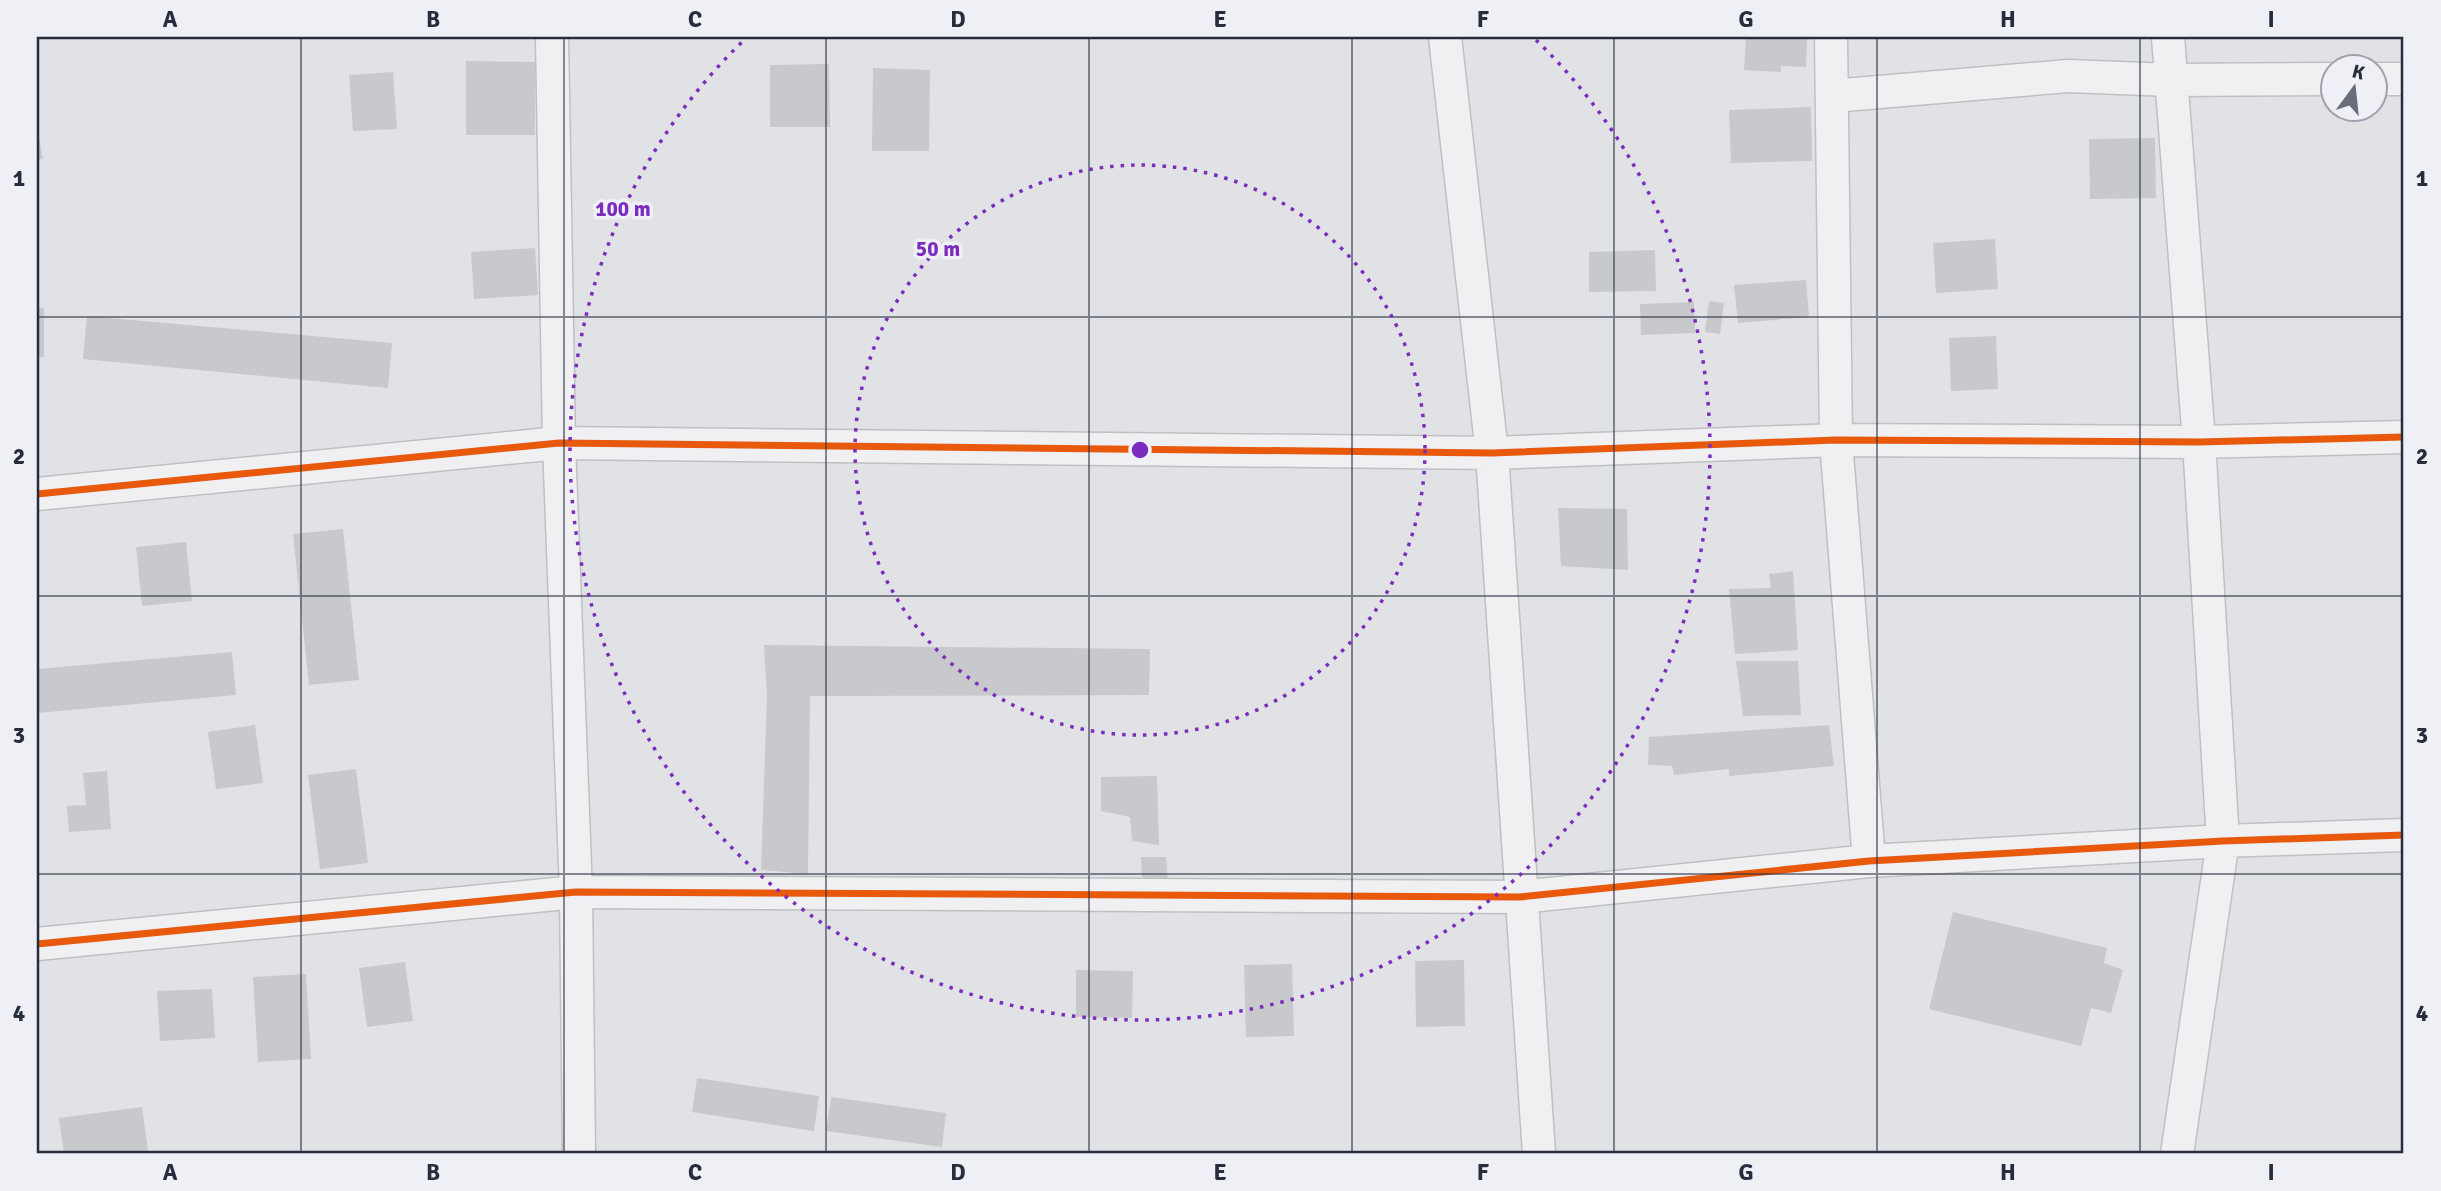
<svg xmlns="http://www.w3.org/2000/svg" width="2441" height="1191" viewBox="0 0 2441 1191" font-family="Signika,sans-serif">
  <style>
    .building { fill: #c7c9cc }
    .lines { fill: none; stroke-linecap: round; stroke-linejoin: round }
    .street-casing { stroke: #bfc0c4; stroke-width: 35 }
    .street { stroke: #f0f0f2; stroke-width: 32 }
    .cycleway-casing { stroke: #eef0f5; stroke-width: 11 }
    .cycleway { stroke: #e8590c; stroke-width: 7 }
    .grid { fill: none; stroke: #282d3e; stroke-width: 2; stroke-opacity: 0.55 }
    .ring { fill: none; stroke: #7b2cbf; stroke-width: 3.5; stroke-dasharray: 3.5 7 }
    .centre { fill: #7b2cbf; stroke: #eef0f5; stroke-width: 3.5 }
    .ring-label { font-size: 21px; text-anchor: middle; font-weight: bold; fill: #7b2cbf; stroke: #eef0f5; stroke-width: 7; stroke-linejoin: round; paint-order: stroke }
    .neatline { fill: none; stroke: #282d3e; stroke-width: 2.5 }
    .grid-label { font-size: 23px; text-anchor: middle; font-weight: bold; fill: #282d3e }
  </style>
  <rect width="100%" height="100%" fill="#e1e2e6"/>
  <path class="building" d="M1746,37H1807L1806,67L1781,66V72L1744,70Z
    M466,61L535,62V135H466Z
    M829,64L830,127H770V65Z
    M873,68L930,70L929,151H872Z
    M393,72L397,129L353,131L349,75Z
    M1811,107L1812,161L1731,163L1729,110Z
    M37,127L43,159L37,160Z
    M2155,138L2156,198L2090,199L2089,139Z
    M1995,239L1998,289L1936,293L1933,243Z
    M535,248L538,295L474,299L471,252Z
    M1655,250L1656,291L1589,292V252Z
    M1806,280L1809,317L1738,323L1734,285Z
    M1709,301L1724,303L1720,334L1705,332Z
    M1694,302L1695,333L1641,335L1640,304Z
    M37,308H44V357L37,358Z
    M87,316L392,343L388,388L83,359Z
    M1996,336L1998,389L1951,391L1949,338Z
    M1558,508L1627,509L1628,570L1561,566Z
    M343,529L359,680L309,685L293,534Z
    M186,542L192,601L142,606L136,547Z
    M1793,571L1798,650L1735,654L1729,589L1771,588L1769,574Z
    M764,645L1150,649L1149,695L810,696L808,874L761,870L767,696Z
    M232,652L236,695L37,713V669Z
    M1736,661H1798L1801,715L1743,716Z
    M255,725L263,783L216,789L208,732Z
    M1829,725L1834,766L1729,776V769L1674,775L1672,766L1648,765L1649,737Z
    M356,769L368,863L320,869L308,775Z
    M107,771L111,829L69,832L67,806L86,805L83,773Z
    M1157,776L1159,845L1132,841L1130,817L1101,811V777Z
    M1141,857H1166L1168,881L1142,877Z
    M1953,912L2107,948L2104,963L2123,970L2111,1013L2091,1008L2081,1046L1929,1009Z
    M1464,960L1465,1026L1416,1027L1415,961Z
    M405,962L413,1021L367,1027L359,968Z
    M1292,964L1294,1036L1246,1037L1244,965Z
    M1076,970L1133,971L1132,1018L1076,1017Z
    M306,974L311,1059L258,1062L253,977Z
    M212,989L215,1038L160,1041L157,991Z
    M697,1078L819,1096L814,1131L692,1112Z
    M831,1097L946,1113L942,1147L826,1131Z
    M142,1107L148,1151L120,1154H64L59,1118Z"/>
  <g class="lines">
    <g class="street-casing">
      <path id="street" d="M552,37L559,443L576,892L579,1154
        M1445,37L1492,453L1539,1154
        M1831,37L1836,440L1869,861
        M2168,37L2199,442L2223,841L2177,1154
        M2374,79H2404
        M1832,96L2068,76L2171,80L2332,79
        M37,494L559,443L1492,453L1836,440L2199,442L2404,437
        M37,944L576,892L1520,897L1869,861L2223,841L2404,835"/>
    </g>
    <use href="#street" class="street"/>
    <g class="cycleway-casing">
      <path id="cycleway" d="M37,494L559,443L1492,453L1836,440L2199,442L2404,437
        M37,944L576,892L1520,897L1869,861L2223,841L2404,835"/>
    </g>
    <use href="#cycleway" class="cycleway"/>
  </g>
  <path class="grid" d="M301,37V1154M564,37V1154M826,37V1154M1089,37V1154M1352,37V1154M1614,37V1154M1877,37V1154M2140,37V1154M37,317H2404M37,596H2404M37,874H2404"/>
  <g class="ring">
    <circle cx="1140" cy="450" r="285"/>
    <path d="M1536 40A570 570 0 1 1 744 40"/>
  </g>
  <circle cx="1140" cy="450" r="10" class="centre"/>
  <g class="ring-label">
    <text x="623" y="216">100 m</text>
    <text x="938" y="256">50 m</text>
  </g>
  <rect width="2441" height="1191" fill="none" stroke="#eef0f5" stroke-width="77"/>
  <g transform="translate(2354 88) rotate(15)"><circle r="33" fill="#eef0f5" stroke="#9fa2ac" stroke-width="2"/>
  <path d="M0-5L12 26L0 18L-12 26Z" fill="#696c79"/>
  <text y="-10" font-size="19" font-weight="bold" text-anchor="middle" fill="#282d3e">K</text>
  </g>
  <rect x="38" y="38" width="2364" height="1114" class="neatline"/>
  <g class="grid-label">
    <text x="170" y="27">A</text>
    <text x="433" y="27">B</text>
    <text x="695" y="27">C</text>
    <text x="958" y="27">D</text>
    <text x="1220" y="27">E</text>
    <text x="1483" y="27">F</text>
    <text x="1746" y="27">G</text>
    <text x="2008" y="27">H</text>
    <text x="2271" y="27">I</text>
    <text x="19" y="186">1</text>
    <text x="2422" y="186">1</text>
    <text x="19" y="464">2</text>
    <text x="2422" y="464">2</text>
    <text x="19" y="743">3</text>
    <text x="2422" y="743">3</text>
    <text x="19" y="1021">4</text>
    <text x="2422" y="1021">4</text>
    <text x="170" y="1180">A</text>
    <text x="433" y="1180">B</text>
    <text x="695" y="1180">C</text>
    <text x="958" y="1180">D</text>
    <text x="1220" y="1180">E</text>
    <text x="1483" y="1180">F</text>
    <text x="1746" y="1180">G</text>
    <text x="2008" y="1180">H</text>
    <text x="2271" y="1180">I</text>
  </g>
</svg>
